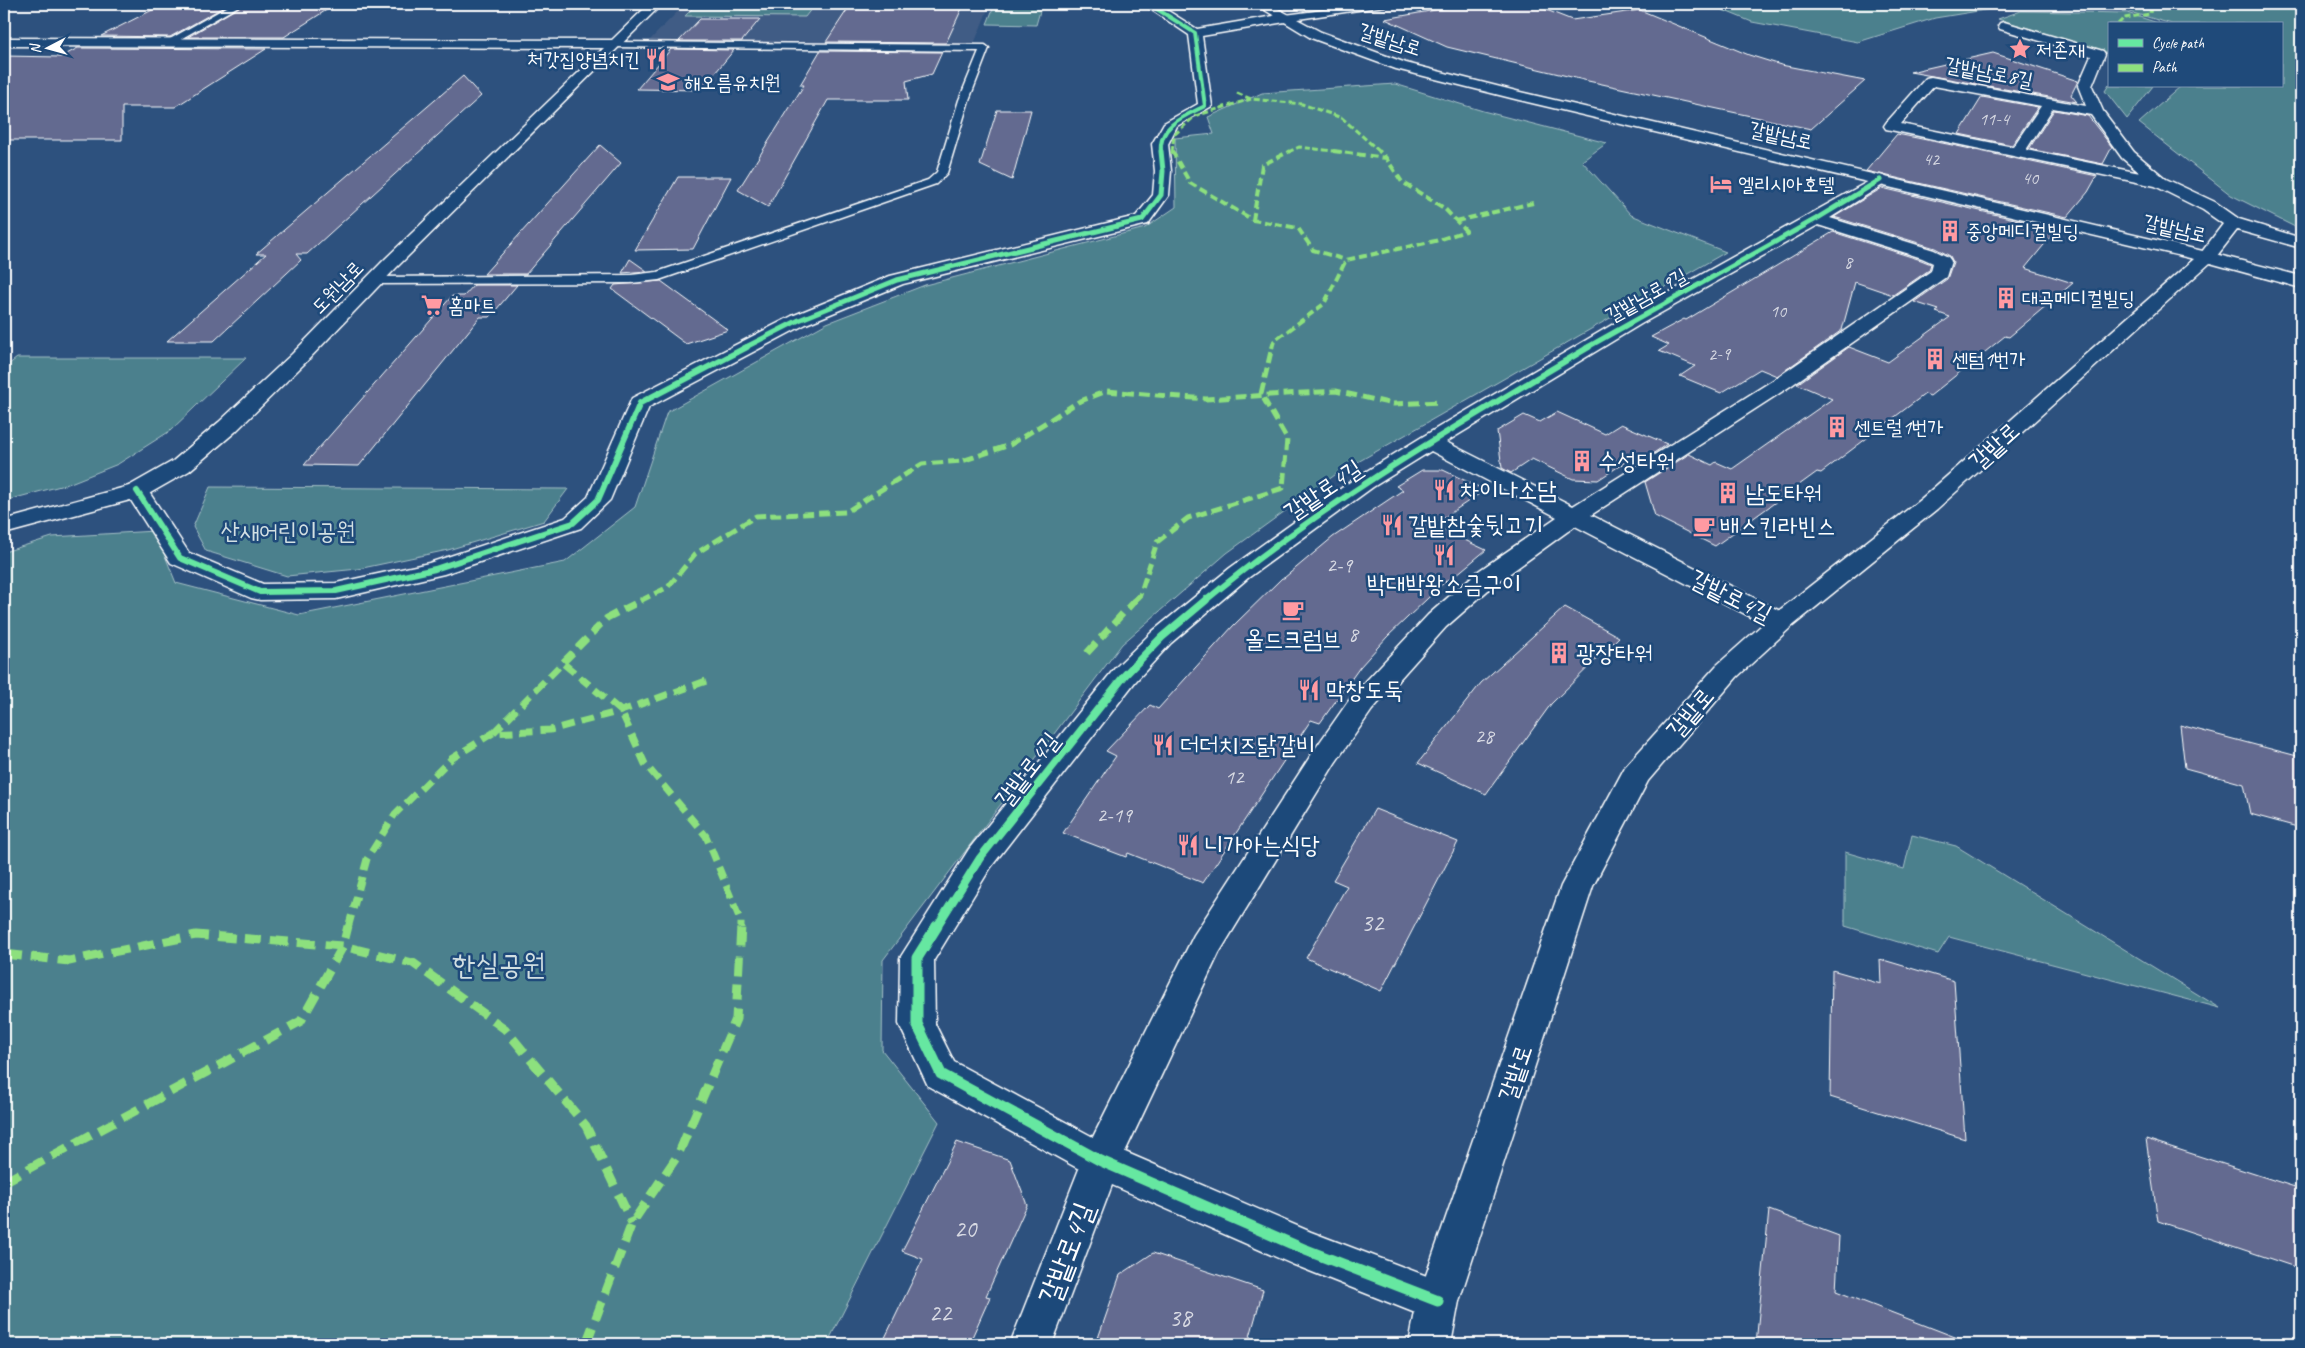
<svg xmlns="http://www.w3.org/2000/svg" width="2305" height="1348" viewBox="0 0 2305 1348" font-family="Caveat,'Poor Story',sans-serif">
  <style>
    .built { fill: #415c85 }
    .green { fill: #4b808d; stroke: #a5c0c6 }
    .building { fill: #636b90; stroke: #fff }
    .lines { fill: none; stroke-linecap: round; stroke-linejoin: round }
    .lane-casing { stroke: #fff; stroke-width: 3 }
    .street-casing { stroke: #fff; stroke-width: 3 }
    .secondary-casing { stroke: #fff; stroke-width: 3 }
    .lane { fill: #1f4a7a; fill-rule: evenodd }
    .street { fill: #1f4a7a; fill-rule: evenodd }
    .secondary { fill: #1f4a7a; fill-rule: evenodd }
    .quiet-far4 { stroke: #8de07e; stroke-width: 3; stroke-dasharray: 6 3; stroke-linecap: butt }
    .quiet-far3 { stroke: #8de07e; stroke-width: 4; stroke-dasharray: 8 4; stroke-linecap: butt }
    .quiet-far2 { stroke: #8de07e; stroke-width: 5; stroke-dasharray: 11 5; stroke-linecap: butt }
    .quiet-far1 { stroke: #8de07e; stroke-width: 7; stroke-dasharray: 13 7; stroke-linecap: butt }
    .quiet { stroke: #8de07e; stroke-width: 9; stroke-dasharray: 18 9; stroke-linecap: butt }
    .cycleway-far4-casing { stroke: #1f4a7a; stroke-width: 5 }
    .cycleway-far3-casing { stroke: #1f4a7a; stroke-width: 7 }
    .cycleway-far2-casing { stroke: #1f4a7a; stroke-width: 9 }
    .cycleway-far1-casing { stroke: #1f4a7a; stroke-width: 11 }
    .cycleway-casing { stroke: #1f4a7a; stroke-width: 14 }
    .cycleway-far4 { stroke: #66e7a1; stroke-width: 4 }
    .cycleway-far3 { stroke: #66e7a1; stroke-width: 5 }
    .cycleway-far2 { stroke: #66e7a1; stroke-width: 6 }
    .cycleway-far1 { stroke: #66e7a1; stroke-width: 8 }
    .cycleway { stroke: #66e7a1; stroke-width: 11 }
    .labels { text-anchor: middle; stroke-width: 5; stroke-linejoin: round; paint-order: stroke }
    .far-number-label { font-size: 18px; fill: #d8dae3 }
    .far-street-label { font-size: 20px; fill: #fff; stroke: #1f4a7a }
    .far-poi-label { font-size: 20px; fill: #fff; stroke: #1f4a7a; text-anchor: start }
    .number-label { font-size: 21px; fill: #d8dae3 }
    .street-label { font-size: 24px; fill: #fff; stroke: #1f4a7a }
    .poi-label { font-size: 24px; fill: #fff; stroke: #1f4a7a; text-anchor: start }
    .park-label { font-size: 24px; fill: #d2dfe2; stroke: #1f4a7a }
    .near-number-label { font-size: 25px; fill: #d8dae3 }
    .near-park-label { font-size: 29px; fill: #d2dfe2; stroke: #1f4a7a }
    .near-street-label { font-size: 29px; fill: #fff; stroke: #1f4a7a }
  </style>
  <rect width="100%" height="100%" fill="#2d517e"/>
  <filter id="ink" filterUnits="userSpaceOnUse"><feTurbulence type="fractalNoise" baseFrequency=".02" numOctaves="2"/><feDisplacementMap in="SourceGraphic" scale="10" xChannelSelector="R" yChannelSelector="G"/><feConvolveMatrix kernelMatrix="1 2 1 2 8 2 1 2 1" color-interpolation-filters="sRGB"/></filter>
  <g filter="url(#ink)">
    <path class="built" d="M685,4H990L974,44L649,41Z"/>
    <path class="green" d="M697,4H815L805,17L685,16Z
      M995,4H1042L1036,25L987,24Z
      M1708,4H2301V230L2231,195L2139,123L2181,86H2281V24H2172L2115,8L2009,6L1935,18L1858,42L1752,22Z
      M2021,11L2127,13L2161,24H2109V53L1998,19Z
      M1395,84L1483,111L1607,143L1582,161L1631,215L1726,252L1335,475L1227,553L1122,644L883,960L882,1050L939,1122L827,1344H4V552L52,537L155,531L176,583L299,615L565,562L635,507L667,412L827,323L925,285L1145,228L1176,207L1175,138L1214,134L1208,117L1262,93Z
      M2109,85V86H2153L2127,119L2105,91Z
      M17,358H246L170,431L118,464L68,484L4,501V368Z
      M210,487L568,489L544,521L448,550L358,569L287,576L206,551L193,527Z
      M1912,835L1956,846L2220,1008L1949,937L1938,954L1845,926V852L1904,869Z"/>
    <path class="building" d="M164,4H229L170,37L101,36Z
      M244,4H336L284,37H188Z
      M851,4H964L946,43L826,42Z
      M1469,4H1531L1572,20L1640,10L1749,55L1781,65L1865,81L1811,129L1588,81L1447,47L1385,19Z
      M700,19H760L742,41H679Z
      M78,48L266,49L175,107H122V140H4V56L61,57Z
      M671,49L734,50L701,90L637,89Z
      M820,51L942,52L932,74L906,81L908,100H828L768,207L738,190L804,85H800Z
      M1993,53L2078,81L2071,95L2077,102L1910,72Z
      M463,76L481,96L307,254H296L301,260L214,341H167L266,254H256Z
      M1982,97L2038,107L2012,145L1959,134Z
      M997,110H1031L1012,180L980,165Z
      M2054,110L2088,116L2112,147L2103,164L2029,149Z
      M1897,134L1952,145L2097,176L2088,192L2067,217L1866,171Z
      M600,145L621,163L526,274H484Z
      M678,177H731L693,249L635,250Z
      M1882,188L2057,229L2025,268L2073,283L2009,337L2005,336L1930,396L1925,394L1821,473L1817,472L1715,546L1655,516L1645,482L1689,454L1712,465L1716,462L1732,469L1832,399L1797,384L1849,347L1888,362L1950,317L1936,312L1939,310L1914,302L1947,279L1953,262L1950,256L1935,248L1834,217Z
      M1833,232L1921,260L1931,264L1929,270L1893,295L1855,282L1842,330L1777,376L1760,369L1721,393L1680,376L1695,366L1659,351L1669,345L1651,337L1684,319L1686,320Z
      M630,259L647,271L622,273Z
      M661,281L728,330L686,344L612,289L615,285Z
      M474,285H517L490,317H480L359,466L304,465L452,296H464Z
      M1557,412L1605,434L1621,424L1667,444L1639,463L1636,455L1598,480L1573,479L1532,459L1511,473L1502,468L1497,431L1524,415L1540,422Z
      M1422,470H1443L1485,490L1433,525L1486,550L1450,580L1448,579L1387,637L1360,667L1320,723L1311,720L1203,883L1128,853L1126,857L1063,833L1116,756L1106,751L1150,705L1158,709L1233,626L1282,578H1284L1333,537L1403,490L1396,486Z
      M1565,607L1619,637L1551,704L1486,794L1418,763L1481,683Z
      M2180,725L2301,757V828L2250,814L2244,784L2185,768Z
      M1375,809L1458,842L1381,991L1306,958L1347,886L1333,880Z
      M1880,959L1954,981L1965,1139L1830,1097L1832,970L1881,984Z
      M2146,1139L2301,1189V1269L2158,1221Z
      M957,1142L1010,1160L1027,1205L986,1296L990,1297L969,1344H882L923,1259L902,1251Z
      M1769,1210L1839,1236L1836,1291L1968,1342V1344H1756Z
      M1153,1253L1263,1290L1248,1344H1096L1120,1275Z"/>
    <g class="lines">
      <g class="lane-casing">
        <path id="lane" d="M232,4H242L170,45L163,43Z
          M1369,4H1389L1385,6L1285,21L1281,18L1285,15Z
          M612,42L985,45L989,48L969,100L947,173L936,184L659,280L631,283L371,284L369,281L375,277L631,275L657,272L928,180L937,172L959,100L979,51L615,47L611,44Z"/>
      </g>
      <g class="street-casing">
        <path id="street" d="M1143,4H1157L1197,29L1285,14L1291,18L1285,22L1202,36L1212,106L1177,126L1168,144L1171,171L1169,195L1148,224L903,284L806,324L649,407L610,500L581,528L444,574L336,599L260,600L251,598L171,563L125,491L129,486L137,484L145,486L189,553L263,584L336,583L429,563L565,518L588,497L632,398L792,316L890,276L1136,216L1153,195L1155,171L1152,144L1164,123L1198,104L1189,35Z
          M2004,22L2103,51L2105,54L2092,86L2103,111L2134,152L2166,179L2215,202L2239,219L2301,238V248L2237,230L2213,261H2201L2198,257L2223,224L2203,210L2155,186L1886,129L1884,126L1886,123L1926,78L1931,77L2086,106L2078,86L2091,56L2000,29L1998,26L2000,23ZM1934,86L2041,106L2013,147L1901,124ZM2053,108L2091,115L2122,158L2140,173L2026,150Z
          M1880,175L1886,177L1888,180L1886,183L1830,218L1934,250L1948,257L1951,261L1946,277L1789,387L1591,515L1790,616L1794,622L1790,628L1781,630L1772,628L1575,526L1495,584L1446,627L1372,710L1335,763L1219,953L1125,1152L1311,1232L1453,1286L1459,1301L1453,1316L1438,1322L1292,1264L1112,1185L1052,1344H1010L1079,1169L928,1086L899,1024L900,958L969,849L1115,668L1153,631L1230,568L1357,477L1422,437L1627,316ZM1818,225L1922,258L1933,263L1931,271L1775,379L1573,506L1446,442L1641,324ZM1431,451L1557,517L1477,572L1428,615L1352,696L1315,749L1194,935L1093,1137L954,1062L935,1024L934,960L991,867L1135,682L1171,643L1248,578L1373,487Z"/>
      </g>
      <g class="secondary-casing">
        <path id="secondary" d="M649,4H662L396,268L306,362L235,432L189,471L145,496L4,534V520L129,486L173,461L219,422L292,354L384,260L604,48L4,46V38L612,40Z
          M1255,4H1269L1321,32L1406,63L1520,92L2207,252L2301,276V288L2210,263L1937,509L1790,628L1737,677L1648,781L1593,886L1459,1301L1451,1344H1409L1417,1301L1561,886L1625,767L1717,665L1772,616L1921,499L2194,259L1519,100L1396,69L1311,38Z"/>
      </g>
      <use href="#lane" class="lane"/>
      <use href="#street" class="street"/>
      <use href="#secondary" class="secondary"/>
      <path class="quiet-far4" d="M2118,24L2124,18L2150,14L2151,4
        M1237,93L1251,99L1302,104L1342,118L1380,152
        M1172,152L1174,135L1195,116L1251,99
        M1288,152L1299,147L1342,152"/>
      <path class="quiet-far3" d="M1172,151L1190,183L1253,220L1298,228L1313,250L1346,260
        M1333,151L1386,158
        M1253,220L1262,165L1290,151
        M1456,221L1533,203
        M1272,348L1274,341L1324,304L1346,260L1435,241L1466,231L1444,208L1402,182L1386,158L1379,151"/>
      <path class="quiet-far2" d="M640,601L668,587L695,554L756,516L846,512L922,464L962,461L1010,445L1078,402L1107,391L1206,399L1336,391L1393,404L1440,402
        M1134,601L1140,595L1157,542L1188,518L1283,488L1287,439L1261,394L1272,347"/>
      <path class="quiet-far1" d="M1087,653L1135,600
        M564,664L621,711L645,764L706,836L741,922V928
        M493,733L607,618L642,600
        M348,928L367,859L395,814L451,759L493,733L550,730L621,711L712,679"/>
      <path class="quiet" d="M4,954L69,961L196,935L343,946L413,963L505,1029L586,1126L632,1223
        M4,1182L301,1021L343,946L348,926
        M586,1344L632,1223L678,1155L736,1019L741,926"/>
      <g class="cycleway-far4-casing">
        <path id="cycleway-far4" d="M1149,4L1195,33L1205,106C1185,116 1158,125 1161,152"/>
      </g>
      <g class="cycleway-far3-casing">
        <path id="cycleway-far3" d="M744,348L799,320L897,280L1142,220L1161,195L1163,171L1161,151
          M1586,348L1816,219L1880,180"/>
      </g>
      <g class="cycleway-far2-casing">
        <path id="cycleway-far2" d="M137,491L180,558L260,592L336,591L435,569L573,523L598,500L640,403L747,347
          M1205,601C1324,502 1456,426 1589,347"/>
      </g>
      <g class="cycleway-far1-casing">
        <path id="cycleway-far1" d="M936,928L980,858L1125,675L1162,637L1206,600"/>
      </g>
      <g class="cycleway-casing">
        <path id="cycleway" d="M937,926L917,958V1024L941,1074L1101,1161L1306,1250L1438,1301"/>
      </g>
      <use href="#cycleway-far4" class="cycleway-far4"/>
      <use href="#cycleway-far3" class="cycleway-far3"/>
      <use href="#cycleway-far2" class="cycleway-far2"/>
      <use href="#cycleway-far1" class="cycleway-far1"/>
      <use href="#cycleway" class="cycleway"/>
    </g>
  </g>
  <defs>
    <g id="sight-bare" transform="scale(1.725)"><path d="M0-6L1.8-2.2L6-1.7L2.9 1.2L3.7 5.4L0 3.3L-3.7 5.4L-2.9 1.2L-6-1.7L-1.8-2.2Z" fill="#ff9aa2" stroke="#1f4a7a" stroke-width="2.5" paint-order="stroke"/></g>
    <g id="restaurant-bare" transform="scale(1.725)"><path d="M-5-6h1v4h1v-4h1v4h1v-4h1v5L-1.5 .5V6h-2V.5L-5-1ZM5-6V6H3V1.5H1.5Q1.5-4 5-6Z" fill="#ff9aa2" stroke="#1f4a7a" stroke-width="2.5" paint-order="stroke"/></g>
    <g id="school-bare" transform="scale(1.725)"><path d="M0-5L7-2L0 1L-7-2ZM-4 1L0 2.5L4 1V4Q0 6-4 4Z" fill="#ff9aa2" stroke="#1f4a7a" stroke-width="2.5" paint-order="stroke"/></g>
    <g id="hotel-bare" transform="scale(1.725)"><path d="M-6-4.5h1.5V1H6V5H4.5V3h-9V5H-6ZM-4 0a1.8 1.8 0 1 1 3.6 0ZM.5 0V-2.5h3Q6-2.5 6 0Z" fill="#ff9aa2" stroke="#1f4a7a" stroke-width="2.5" paint-order="stroke"/></g>
    <g id="building-bare" transform="scale(1.725)"><path d="M-4-6H4V6H1V3H-1V6H-4ZM-2.5-4.3h1.7v1.8h-1.7ZM.8-4.3h1.7v1.8H.8ZM-2.5-1h1.7V.8h-1.7ZM.8-1h1.7V.8H.8Z" fill="#ff9aa2" stroke="#1f4a7a" stroke-width="2.5" paint-order="stroke"/></g>
    <g id="supermarket-bare" transform="scale(1.725)"><path d="M-6-5.5h2.5l.6 2H6L4.5 2H-2.5L-4.4-4H-6ZM-1.5 3.2a1.3 1.3 0 1 0 .1 0ZM3 3.2a1.3 1.3 0 1 0 .1 0Z" fill="#ff9aa2" stroke="#1f4a7a" stroke-width="2.5" paint-order="stroke"/></g>
    <g id="cafe-bare" transform="scale(1.725)"><path d="M-5.5-4.5H6V0H3Q3 3.5 0 3.5H-2.5Q-5.5 3.5-5.5 0ZM3-3.2v2h1.7v-2ZM-6 4.5H4V6H-6Z" fill="#ff9aa2" stroke="#1f4a7a" stroke-width="2.5" paint-order="stroke"/></g>
  </defs>
  <g fill-rule="evenodd">
    <use href="#sight-bare" x="2020" y="49"/>
    <use href="#restaurant-bare" x="656" y="59"/>
    <use href="#school-bare" x="668" y="82"/>
    <use href="#hotel-bare" x="1721" y="184"/>
    <use href="#building-bare" x="1950" y="231"/>
    <use href="#building-bare" x="2006" y="298"/>
    <use href="#supermarket-bare" x="432" y="305"/>
    <use href="#building-bare" x="1935" y="359"/>
    <use href="#building-bare" x="1837" y="427"/>
    <use href="#building-bare" x="1582" y="461"/>
    <use href="#restaurant-bare" x="1444" y="490"/>
    <use href="#building-bare" x="1728" y="493"/>
    <use href="#restaurant-bare" x="1392" y="525"/>
    <use href="#cafe-bare" x="1704" y="526"/>
    <use href="#restaurant-bare" x="1444" y="555"/>
    <use href="#cafe-bare" x="1293" y="610"/>
    <use href="#building-bare" x="1559" y="653"/>
    <use href="#restaurant-bare" x="1309" y="690"/>
    <use href="#restaurant-bare" x="1163" y="745"/>
    <use href="#restaurant-bare" x="1188" y="845"/>
  </g>
  <g class="labels">
    <g class="far-number-label">
      <text x="1994" y="125">11-4</text>
      <text x="1931" y="165">42</text>
      <text x="2030" y="184">40</text>
      <text x="1848" y="268">8</text>
      <text x="1778" y="317">10</text>
      <text x="1719" y="360">2-9</text>
    </g>
    <g class="far-street-label">
      <text transform="translate(1390 39) rotate(18)" y="7">갈밭남로</text>
      <text transform="translate(1989 72) rotate(11)" y="7">갈밭남로8길</text>
      <text transform="translate(1781 135) rotate(13)" y="7">갈밭남로</text>
      <text transform="translate(2175 228) rotate(13)" y="7">갈밭남로</text>
      <text transform="translate(337 287) rotate(-46)" y="7">도원남로</text>
      <text transform="translate(1646 295) rotate(-29)" y="7">갈밭남로9길</text>
    </g>
    <g class="far-poi-label">
      <text x="2036" y="56">저존재</text>
      <text x="640" y="66" text-anchor="end">처갓집양념치킨</text>
      <text x="684" y="89">해오름유치원</text>
      <text x="1738" y="191">엘리시아호텔</text>
      <text x="1966" y="238">중앙메디컬빌딩</text>
      <text x="2022" y="305">대곡메디컬빌딩</text>
      <text x="448" y="312">홈마트</text>
      <text x="1952" y="366">센텀1번가</text>
      <text x="1854" y="434">센트럴1번가</text>
    </g>
    <g class="number-label">
      <text x="1339" y="572">2-9</text>
      <text x="1353" y="641">8</text>
      <text x="1484" y="743">28</text>
      <text x="1234" y="784">12</text>
      <text x="1114" y="822">2-19</text>
    </g>
    <g class="street-label">
      <text transform="translate(1994 446) rotate(-42)" y="8">갈밭로</text>
      <text transform="translate(1323 490) rotate(-34)" y="8">갈밭로4길</text>
      <text transform="translate(1731 596) rotate(27)" y="8">갈밭로4길</text>
      <text transform="translate(1690 713) rotate(-49)" y="8">갈밭로</text>
      <text transform="translate(1027 770) rotate(-52)" y="8">갈밭로4길</text>
      <text transform="translate(1515 1073) rotate(-71)" y="8">갈밭로</text>
    </g>
    <g class="poi-label">
      <text x="1598" y="469">수성타워</text>
      <text x="1460" y="498">차이나소담</text>
      <text x="1745" y="501">남도타워</text>
      <text x="1408" y="533">갈밭참숯뒷고기</text>
      <text x="1720" y="534">배스킨라빈스</text>
      <text x="1444" y="592" text-anchor="middle">박대박왕소금구이</text>
      <text x="1293" y="647" text-anchor="middle">올드크럼브</text>
      <text x="1576" y="661">광장타워</text>
      <text x="1326" y="698">막창도둑</text>
      <text x="1180" y="753">더더치즈닭갈비</text>
      <text x="1204" y="853">니가아는식당</text>
    </g>
    <g class="park-label">
      <text x="288" y="539">산새어린이공원</text>
    </g>
    <g class="near-number-label">
      <text x="1372" y="931">32</text>
      <text x="965" y="1237">20</text>
      <text x="940" y="1321">22</text>
      <text x="1180" y="1326">38</text>
    </g>
    <g class="near-park-label">
      <text x="499" y="974">한실공원</text>
    </g>
    <g class="near-street-label">
      <text transform="translate(1066 1253) rotate(-69)" y="10">갈밭로4길</text>
    </g>
  </g>
  <rect width="2305" height="1348" fill="none" stroke="#1f4a7a" stroke-width="20"/>
  <rect x="10" y="10" width="2285" height="1328" fill="none" stroke="#fff" stroke-width="2" filter="url(#ink)"/>
  <rect x="2108" y="22" width="175" height="65" fill="#1f4a7a" stroke="#7992af"/>
  <rect x="2118" y="39" width="25" height="8" fill="#66e7a1" stroke="#7992af"/>
  <text x="2152" y="48" font-size="15" fill="#ffffff">Cycle path</text>
  <rect x="2118" y="64" width="25" height="8" fill="#8de07e" stroke="#7992af"/>
  <text x="2152" y="72" font-size="15" fill="#ffffff">Path</text>
  <g transform="translate(48 48) rotate(264)" stroke="#1f4a7a" stroke-width="4" paint-order="stroke">
  <path d="M0-4L9 19L0 12L-9 19Z" fill="#ffffff"/>
  <text y="-8" font-size="14" font-weight="bold" text-anchor="middle" fill="#ffffff">N</text>
  </g>
</svg>
